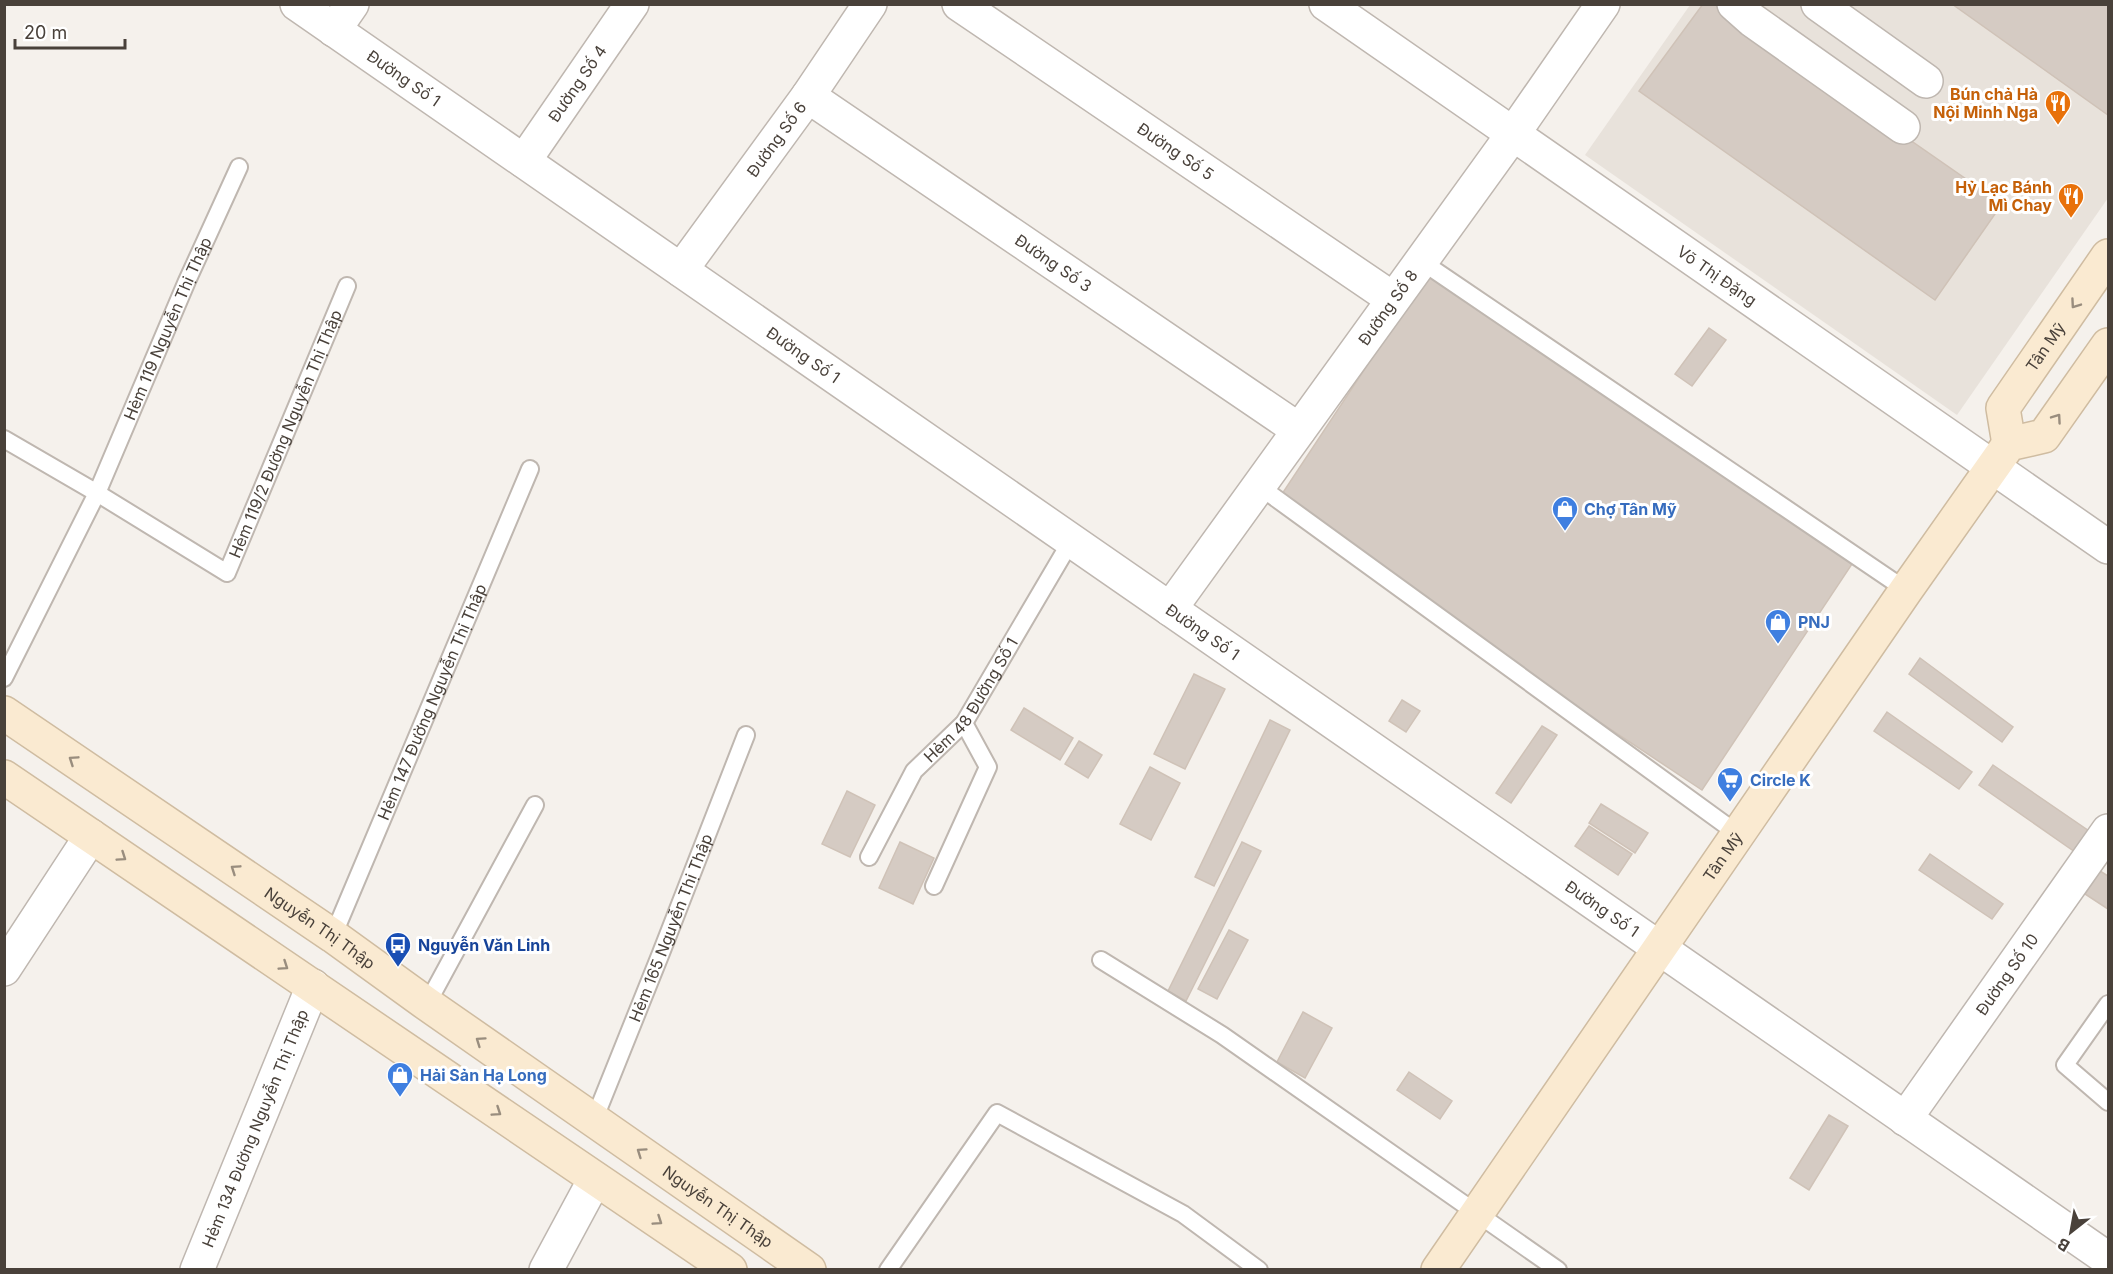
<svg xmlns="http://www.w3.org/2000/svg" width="2113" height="1274" viewBox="0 0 2113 1274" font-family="Inter,sans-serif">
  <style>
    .residential { fill: #e8e2db }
    .building { fill: #d5cbc3; stroke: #cfc2b7; stroke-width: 1.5 }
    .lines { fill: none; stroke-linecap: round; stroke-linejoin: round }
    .service-casing { stroke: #bfb7b0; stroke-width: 20 }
    .minor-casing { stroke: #bfb7b0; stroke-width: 36 }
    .secondary-casing { stroke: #cfbca1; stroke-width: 36 }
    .service { stroke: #fff; stroke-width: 16 }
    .minor { stroke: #fff; stroke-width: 33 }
    .secondary { stroke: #faead1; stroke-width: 33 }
    .oneway { stroke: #998d7e }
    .labels { text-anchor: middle; stroke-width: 6; stroke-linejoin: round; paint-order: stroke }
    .street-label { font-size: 16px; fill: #49413a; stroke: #fff }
    .food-label { font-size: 16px; font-weight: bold; fill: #c56008; stroke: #fff; text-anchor: end }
    .shop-label { font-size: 16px; font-weight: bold; fill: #366cbe; stroke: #fff; text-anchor: start }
    .transit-label { font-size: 16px; font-weight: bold; fill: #164399; stroke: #fff; text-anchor: start }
  </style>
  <rect width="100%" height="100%" fill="#f5f1ec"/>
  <path class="residential" d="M1690,5H2108V198L1957,415L1585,155Z"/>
  <path class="building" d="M1703,4H1714L2002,204L1935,300L1639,91Z
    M1952,4H2108V115Z
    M1427,275L1856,558L1702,790L1274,506Z
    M1709,328L1726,340L1692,386L1675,374Z
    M1920,658L2013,727L2002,742L1909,674Z
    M1194,674L1225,689L1185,769L1154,754Z
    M1402,700L1420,711L1406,732L1389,721Z
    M1024,708L1073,738L1060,760L1011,730Z
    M1887,712L1972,772L1959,789L1874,731Z
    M1270,720L1290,730L1214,886L1195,877Z
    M1542,726L1557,735L1511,803L1496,793Z
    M1079,741L1102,755L1088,778L1065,764Z
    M1993,765L2089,831L2075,852L1979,785Z
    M1150,767L1180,783L1151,840L1120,824Z
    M847,791L875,805L850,857L822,844Z
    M1601,804L1648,833L1635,853L1589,823Z
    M1589,826L1632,854L1618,875L1575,846Z
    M900,842L934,858L913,904L879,888Z
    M1242,842L1261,851L1186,1001L1168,991Z
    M1930,854L2003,904L1992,919L1919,870Z
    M2100,871L2108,876V909L2085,894Z
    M1229,930L1248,940L1217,999L1198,989Z
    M1303,1012L1332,1028L1305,1078L1277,1062Z
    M1409,1072L1452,1101L1440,1119L1397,1090Z
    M1829,1115L1848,1126L1809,1190L1790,1178Z"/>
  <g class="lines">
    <g class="service-casing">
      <g id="service">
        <path d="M1421,261L1906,590"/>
        <path id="s1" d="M4,439L97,493L227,573L347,286"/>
        <path d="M1259,486L1738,834"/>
        <path id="s2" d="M4,678L97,493L187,281L239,167"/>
        <path id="s3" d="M869,857L914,771L964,723L1071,541"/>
        <path d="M934,886L988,767L964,723"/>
        <path id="s4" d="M333,936L530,469"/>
        <path d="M1101,960L1222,1035L1558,1270"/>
        <path d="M427,1004L535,805"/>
        <path d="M2108,1004L2065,1065L2108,1102"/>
        <path id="s5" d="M594,1120L661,953L746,735"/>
        <path d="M888,1270L997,1113L1183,1214L1259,1270"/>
      </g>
    </g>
    <g class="minor-casing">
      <g id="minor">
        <path id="s6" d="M297,4L2108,1259"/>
        <path id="s7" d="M959,4L1393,299"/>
        <path id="s8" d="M1326,4L2108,547"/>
        <path d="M1734,4L1752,20L1903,127"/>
        <path d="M1818,4L1926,81"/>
        <path d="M334,30L352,4"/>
        <path id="s9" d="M808,96L1299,430"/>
        <path id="s10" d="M524,161L632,4"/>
        <path id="s11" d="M681,270L808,96L870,4"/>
        <path id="s12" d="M1170,609L1513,134L1603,4"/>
        <path d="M4,969L91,836"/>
        <path id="s13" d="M1905,1119L2108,831"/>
        <path id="s14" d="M197,1270L313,986"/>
        <path d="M546,1270L595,1179"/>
      </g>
    </g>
    <g class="secondary-casing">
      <g id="secondary">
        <path id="s15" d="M2009,444L2003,408L2108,256"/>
        <path id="s16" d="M4,713L333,936L427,1004L809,1270"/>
        <path d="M4,777L730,1270"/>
        <path id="s17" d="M1438,1270L1906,590L2009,444L2044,436L2108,345"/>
      </g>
    </g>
    <use href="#service" class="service"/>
    <use href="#minor" class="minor"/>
    <use href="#secondary" class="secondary"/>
  </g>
  <defs><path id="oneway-chevron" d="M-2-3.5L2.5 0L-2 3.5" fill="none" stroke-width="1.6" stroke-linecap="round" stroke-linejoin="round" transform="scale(1.5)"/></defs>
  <g class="oneway">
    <use href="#oneway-chevron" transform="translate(2075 304) rotate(125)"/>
    <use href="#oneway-chevron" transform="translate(2057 418) rotate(-55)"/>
    <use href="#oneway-chevron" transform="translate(73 760) rotate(-146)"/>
    <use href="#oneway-chevron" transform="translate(122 857) rotate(34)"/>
    <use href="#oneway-chevron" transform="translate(235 869) rotate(-146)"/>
    <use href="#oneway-chevron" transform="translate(284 966) rotate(34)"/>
    <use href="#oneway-chevron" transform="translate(480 1041) rotate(-145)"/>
    <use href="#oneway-chevron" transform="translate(497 1112) rotate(34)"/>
    <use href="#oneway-chevron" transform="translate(641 1152) rotate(-145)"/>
    <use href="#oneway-chevron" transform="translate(658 1221) rotate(34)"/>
  </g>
  <defs>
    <g id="restaurant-pin" transform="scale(1.35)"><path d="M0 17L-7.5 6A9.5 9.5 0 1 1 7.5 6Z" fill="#e8710a" stroke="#fff"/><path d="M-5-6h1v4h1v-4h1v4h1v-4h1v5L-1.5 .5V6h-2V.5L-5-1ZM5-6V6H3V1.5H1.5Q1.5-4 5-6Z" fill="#fff"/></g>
    <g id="shop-pin" transform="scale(1.35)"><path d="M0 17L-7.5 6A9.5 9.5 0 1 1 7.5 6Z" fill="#3f7fe0" stroke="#fff"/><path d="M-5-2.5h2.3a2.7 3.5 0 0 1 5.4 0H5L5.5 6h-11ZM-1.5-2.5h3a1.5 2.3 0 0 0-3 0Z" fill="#fff"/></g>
    <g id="supermarket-pin" transform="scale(1.35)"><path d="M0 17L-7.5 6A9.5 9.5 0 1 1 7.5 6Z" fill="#3f7fe0" stroke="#fff"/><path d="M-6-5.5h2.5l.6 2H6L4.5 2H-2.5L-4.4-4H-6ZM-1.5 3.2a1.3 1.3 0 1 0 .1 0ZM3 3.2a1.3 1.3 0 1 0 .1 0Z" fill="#fff"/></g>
    <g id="bus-pin" transform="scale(1.35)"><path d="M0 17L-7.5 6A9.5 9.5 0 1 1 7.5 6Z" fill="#1a4fb4" stroke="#fff"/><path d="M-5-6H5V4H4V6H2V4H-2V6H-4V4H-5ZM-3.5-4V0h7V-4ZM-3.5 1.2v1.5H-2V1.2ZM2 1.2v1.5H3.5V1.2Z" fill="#fff"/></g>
  </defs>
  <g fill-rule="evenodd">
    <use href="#restaurant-pin" x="2058" y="103"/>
    <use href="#restaurant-pin" x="2071" y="196"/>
    <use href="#shop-pin" x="1565" y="509"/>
    <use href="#shop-pin" x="1778" y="622"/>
    <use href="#supermarket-pin" x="1730" y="780"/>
    <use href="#bus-pin" x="398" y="945"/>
    <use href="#shop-pin" x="400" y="1075"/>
  </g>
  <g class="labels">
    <g class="street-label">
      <text dy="6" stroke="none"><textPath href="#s6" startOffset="130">Đường Số 1</textPath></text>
      <text dy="6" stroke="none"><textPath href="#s10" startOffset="94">Đường Số 4</textPath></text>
      <text dy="6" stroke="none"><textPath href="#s11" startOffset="162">Đường Số 6</textPath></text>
      <text dy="6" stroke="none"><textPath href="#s7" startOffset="262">Đường Số 5</textPath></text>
      <text dy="6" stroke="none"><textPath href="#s9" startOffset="297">Đường Số 3</textPath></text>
      <text dy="6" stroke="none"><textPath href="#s8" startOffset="476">Võ Thị Đặng</textPath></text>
      <text dy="6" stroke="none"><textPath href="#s12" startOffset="372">Đường Số 8</textPath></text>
      <text dy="6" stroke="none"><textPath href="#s2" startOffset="386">Hẻm 119 Nguyễn Thị Thập</textPath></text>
      <text dy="6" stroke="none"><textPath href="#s15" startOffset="111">Tân Mỹ</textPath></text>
      <text dy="6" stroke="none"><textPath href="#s6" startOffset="616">Đường Số 1</textPath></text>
      <text dy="6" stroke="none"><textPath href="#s1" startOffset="411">Hẻm 119/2 Đường Nguyễn Thị Thập</textPath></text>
      <text dy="6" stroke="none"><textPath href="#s6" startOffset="1102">Đường Số 1</textPath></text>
      <text dy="6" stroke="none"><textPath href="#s3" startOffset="189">Hẻm 48 Đường Số 1</textPath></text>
      <text dy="6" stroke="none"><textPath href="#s4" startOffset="254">Hẻm 147 Đường Nguyễn Thị Thập</textPath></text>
      <text dy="6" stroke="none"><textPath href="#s17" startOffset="502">Tân Mỹ</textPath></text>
      <text dy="6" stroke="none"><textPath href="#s6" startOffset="1588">Đường Số 1</textPath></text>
      <text dy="6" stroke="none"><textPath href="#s16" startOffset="382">Nguyễn Thị Thập</textPath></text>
      <text dy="6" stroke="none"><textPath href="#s5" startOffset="207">Hẻm 165 Nguyễn Thị Thập</textPath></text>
      <text dy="6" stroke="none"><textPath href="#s13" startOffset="177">Đường Số 10</textPath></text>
      <text dy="6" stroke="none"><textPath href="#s14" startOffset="153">Hẻm 134 Đường Nguyễn Thị Thập</textPath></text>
      <text dy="6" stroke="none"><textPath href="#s16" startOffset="868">Nguyễn Thị Thập</textPath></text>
    </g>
    <g class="food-label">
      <text x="2038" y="100">Bún chả Hà<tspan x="2038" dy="18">Nội Minh Nga</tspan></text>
      <text x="2052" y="193">Hỷ Lạc Bánh<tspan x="2052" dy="18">Mì Chay</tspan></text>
    </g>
    <g class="shop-label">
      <text x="1584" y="515">Chợ Tân Mỹ</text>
      <text x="1798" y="628">PNJ</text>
      <text x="1750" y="786">Circle K</text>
      <text x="420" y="1081">Hải Sản Hạ Long</text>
    </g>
    <g class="transit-label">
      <text x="418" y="951">Nguyễn Văn Linh</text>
    </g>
  </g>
  <rect width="2113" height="1274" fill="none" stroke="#49413a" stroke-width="12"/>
  <g transform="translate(2071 1232) rotate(211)" stroke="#ffffff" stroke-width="4.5" paint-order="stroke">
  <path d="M0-4.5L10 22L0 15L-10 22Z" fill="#49413a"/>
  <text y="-9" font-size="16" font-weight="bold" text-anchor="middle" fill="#49413a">B</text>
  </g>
  <path d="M15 39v9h110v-9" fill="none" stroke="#49413a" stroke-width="3"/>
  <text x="24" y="39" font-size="18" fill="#49413a" stroke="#ffffff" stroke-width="4.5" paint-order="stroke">20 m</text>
</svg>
